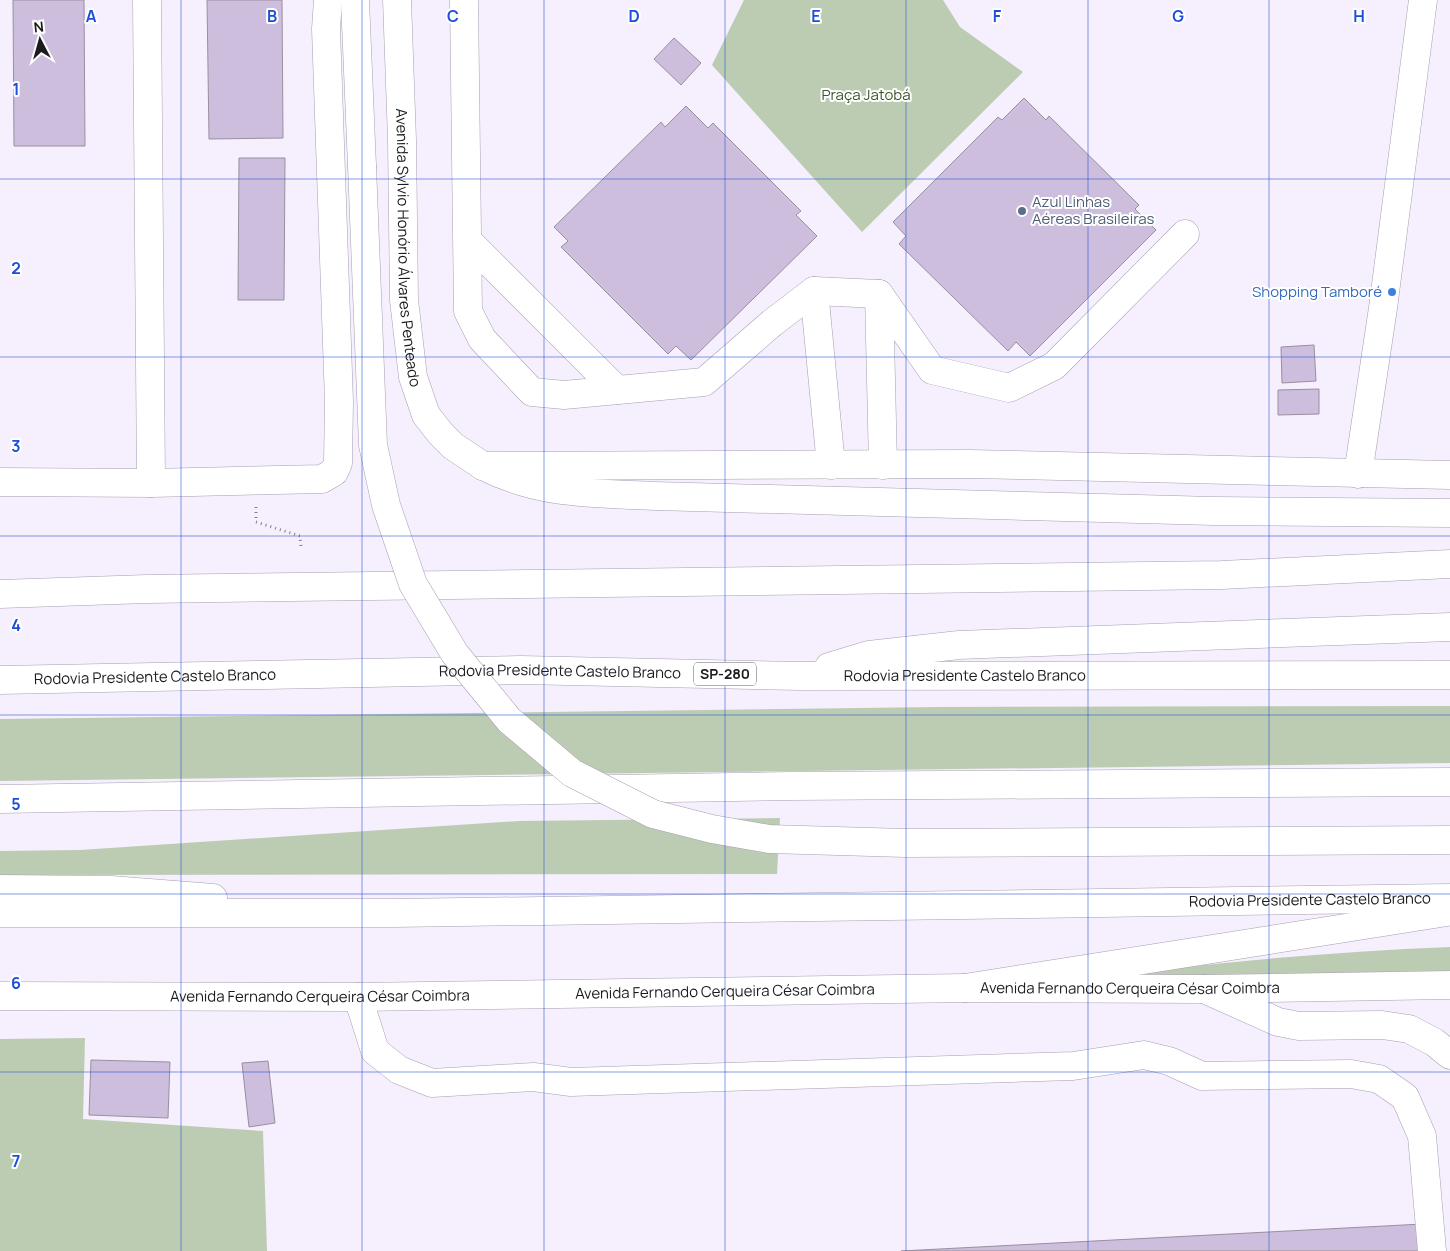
<svg xmlns="http://www.w3.org/2000/svg" width="1450" height="1251" viewBox="0 0 1450 1251" font-family="Manrope,sans-serif">
  <style>
    .green { fill: #bcccb3 }
    .building { fill: #cdbedd; stroke: #9890a0 }
    .lines { fill: none; stroke-linecap: round; stroke-linejoin: round }
    .minor-casing { stroke: #a79fb0; stroke-width: 29 }
    .major-casing { stroke: #a79fb0; stroke-width: 29 }
    .highway-casing { stroke: #a79fb0; stroke-width: 29 }
    .path { stroke: #847f89; stroke-width: 3; stroke-dasharray: 1 4; stroke-linecap: butt }
    .minor { stroke: #fff; stroke-width: 28 }
    .major { stroke: #fff; stroke-width: 28 }
    .highway { stroke: #fff; stroke-width: 28 }
    .highway-bridge-casing { stroke: #a79fb0; stroke-width: 29; stroke-linecap: butt }
    .highway-bridge { stroke: #fff; stroke-width: 28 }
    .grid { fill: none; stroke: #1d4ed8; stroke-width: 1; stroke-opacity: 0.55 }
    .service-dot { fill: #5c6f8a; stroke: #fff; stroke-width: 2 }
    .shop-dot { fill: #3f7fe0; stroke: #fff; stroke-width: 2 }
    .labels { text-anchor: middle; stroke-width: 4; stroke-linejoin: round; paint-order: stroke }
    .shield { fill: #fff; stroke: #605e62; stroke-width: 1 }
    .shield-label { font-size: 14px; font-weight: bold; fill: #1c191f }
    .park-label { font-size: 15px; fill: #3b5629; stroke: #fff }
    .service-label { font-size: 15px; fill: #4e5e75; stroke: #fff; text-anchor: start }
    .street-label { font-size: 15px; fill: #1c191f; stroke: #fff }
    .shop-label { font-size: 15px; fill: #366cbe; stroke: #fff; text-anchor: end }
    .grid-label { font-size: 16px; text-anchor: middle; font-weight: bold; fill: #1d4ed8; stroke: #fff; stroke-width: 4; stroke-linejoin: round; paint-order: stroke }
  </style>
  <rect width="100%" height="100%" fill="#f6effd"/>
  <path class="green" d="M744,0H943L960,27L1023,72L862,232L712,65Z
    M1450,706V763L0,781V719L937,707Z
    M780,818L777,874L0,875V851L80,850L519,821Z
    M1450,947V976L1071,981C1197,964 1323,952 1450,947Z
    M85,1038L83,1119L263,1131L267,1251H0V1039Z"/>
  <path class="building" d="M13,0H84L85,146H14Z
    M207,0H282L283,138L209,139Z
    M674,38L701,63L681,85L654,59Z
    M1024,98L1046,120L1049,116L1139,205L1135,209L1156,230L1030,356L1016,342L1008,351L899,244L906,236L893,222L998,117L1002,120Z
    M686,106L708,128L713,123L801,211L796,215L817,236L691,360L676,346L668,354L561,247L568,241L554,227L661,122L665,127Z
    M239,158H285L284,300H238Z
    M1314,345L1316,381L1282,383L1281,347Z
    M1319,389V414L1278,415V390Z
    M91,1060L170,1062L168,1118L89,1115Z
    M268,1061L275,1123L249,1127L242,1063Z
    M1423,1224V1251H901Z"/>
  <g class="lines">
    <g class="minor-casing">
      <g id="minor">
        <path d="M147,0L151,483"/>
        <path id="s1" d="M397,0L402,140L404,300L413,377L426,415L441,434L453,446L483,466"/>
        <path d="M464,0L468,311L482,339L532,392L564,395L704,382L772,323L814,291L879,294L932,370L1009,388L1054,366L1185,234"/>
        <path d="M468,241L617,390"/>
        <path d="M814,291L831,465"/>
        <path d="M879,294L883,465"/>
        <path d="M1358,474L1383,308L1423,0"/>
        <path d="M0,482L151,483L322,479L334,472L338,463L339,402L326,29L328,0"/>
        <path d="M1204,989L1278,1022L1299,1026L1382,1025L1409,1029L1434,1042L1450,1055"/>
        <path d="M358,997L375,1051L399,1070L432,1083L533,1077L571,1082L1073,1066L1144,1055L1169,1061L1202,1076L1351,1074L1379,1079L1405,1097L1422,1136L1432,1251"/>
      </g>
    </g>
    <g class="major-casing">
      <g id="major">
        <path d="M483,466L969,464L1450,475"/>
        <path id="s2" d="M0,996L358,997L965,988L1204,989L1450,985"/>
      </g>
    </g>
    <g class="highway-casing">
      <g id="highway">
        <path d="M355,0L362,166"/>
        <path d="M483,466C541,495 592,493 655,496L1214,511L1450,513"/>
        <path d="M0,594L147,589L1222,575L1450,564"/>
        <path d="M829,667L869,655L959,645L1450,627"/>
        <path id="s3" d="M0,680L521,670L801,676L1450,675"/>
        <path d="M0,799L791,786L1450,782"/>
        <path d="M0,889L111,890L213,898"/>
        <path id="s4" d="M0,913H395L1450,898"/>
        <path d="M965,988L1447,912"/>
      </g>
    </g>
    <path class="path" d="M256,507V522L300,536L301,547"/>
    <use href="#minor" class="minor"/>
    <use href="#major" class="major"/>
    <use href="#highway" class="highway"/>
    <g class="highway-bridge-casing">
      <path id="highway-bridge" d="M362,166L373,445L386,505L413,584L455,654L509,720L572,773L653,814L712,829L769,839L905,843L1450,840"/>
    </g>
    <use href="#highway-bridge" class="highway-bridge"/>
  </g>
  <path class="grid" d="M181,0V1251M362,0V1251M544,0V1251M725,0V1251M906,0V1251M1088,0V1251M1269,0V1251M0,179H1450M0,357H1450M0,536H1450M0,715H1450M0,894H1450M0,1072H1450"/>
  <circle class="service-dot" cx="1022" cy="211" r="5"/>
  <circle class="shop-dot" cx="1392" cy="292" r="5"/>
  <g class="labels">
    <rect class="shield" x="694" y="662.5" width="62" height="23" rx="4"/>
    <g class="shield-label">
      <text x="725" y="679">SP-280</text>
    </g>
    <g class="park-label">
      <text x="866" y="100">Praça Jatobá</text>
    </g>
    <g class="service-label">
      <text x="1032" y="207">Azul Linhas<tspan x="1032" dy="17">Aéreas Brasileiras</tspan></text>
    </g>
    <g class="street-label">
      <text dy="5" stroke="none"><textPath href="#s1" startOffset="248">Avenida Sylvio Honório Álvares Penteado</textPath></text>
      <text dy="5" stroke="none"><textPath href="#s3" startOffset="560">Rodovia Presidente Castelo Branco</textPath></text>
      <text dy="5" stroke="none"><textPath href="#s3" startOffset="965">Rodovia Presidente Castelo Branco</textPath></text>
      <text dy="5" stroke="none"><textPath href="#s3" startOffset="155">Rodovia Presidente Castelo Branco</textPath></text>
      <text dy="5" stroke="none"><textPath href="#s4" startOffset="1310">Rodovia Presidente Castelo Branco</textPath></text>
      <text dy="5" stroke="none"><textPath href="#s2" startOffset="1130">Avenida Fernando Cerqueira César Coimbra</textPath></text>
      <text dy="5" stroke="none"><textPath href="#s2" startOffset="725">Avenida Fernando Cerqueira César Coimbra</textPath></text>
      <text dy="5" stroke="none"><textPath href="#s2" startOffset="320">Avenida Fernando Cerqueira César Coimbra</textPath></text>
    </g>
    <g class="shop-label">
      <text x="1382" y="297">Shopping Tamboré</text>
    </g>
  </g>
  <g class="grid-label">
    <text x="91" y="22">A</text>
    <text x="272" y="22">B</text>
    <text x="453" y="22">C</text>
    <text x="634" y="22">D</text>
    <text x="816" y="22">E</text>
    <text x="997" y="22">F</text>
    <text x="1178" y="22">G</text>
    <text x="1359" y="22">H</text>
    <text x="16" y="95">1</text>
    <text x="16" y="274">2</text>
    <text x="16" y="452">3</text>
    <text x="16" y="631">4</text>
    <text x="16" y="810">5</text>
    <text x="16" y="989">6</text>
    <text x="16" y="1167">7</text>
  </g>
  <g transform="translate(40 40) rotate(354)" stroke="#ffffff" stroke-width="4" paint-order="stroke">
  <path d="M0-4L9 19L0 12L-9 19Z" fill="#1c191f"/>
  <text y="-8" font-size="14" font-weight="bold" text-anchor="middle" fill="#1c191f">N</text>
  </g>
</svg>
